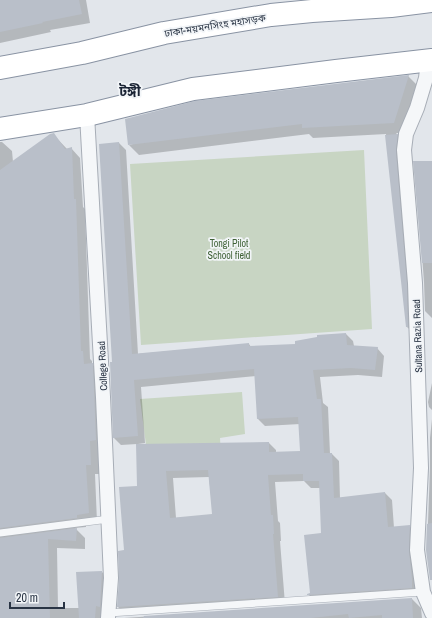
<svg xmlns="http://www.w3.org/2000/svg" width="432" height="618" viewBox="0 0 432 618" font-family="'Archivo Narrow','Noto Sans Bengali',sans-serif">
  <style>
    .green { fill: #c8d5c3 }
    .shadow { fill: #0003; fill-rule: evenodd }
    .building { fill: #b9bfc9; fill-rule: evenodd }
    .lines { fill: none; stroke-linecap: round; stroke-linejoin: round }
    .service-casing { stroke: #a7adb6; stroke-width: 8 }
    .minor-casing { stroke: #a7adb6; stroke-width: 16 }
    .trunk-casing { stroke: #8993a3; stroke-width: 24 }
    .service { stroke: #f5f7f9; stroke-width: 7 }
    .minor { stroke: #f5f7f9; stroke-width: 14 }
    .trunk { stroke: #fff; stroke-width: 22 }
    .labels { text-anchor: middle; stroke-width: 3.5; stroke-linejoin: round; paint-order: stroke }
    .street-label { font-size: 10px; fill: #293444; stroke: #f2f5f8 }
    .park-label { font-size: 10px; fill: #3f6136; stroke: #f2f5f8 }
    .district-label { font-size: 14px; font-weight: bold; fill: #1b2435; stroke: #f2f5f8 }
  </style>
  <rect width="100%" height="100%" fill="#e2e6eb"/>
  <path class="green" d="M364,150L372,329L141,345L130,164Z
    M242,392L245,434L220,438L221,455L148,460L140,399Z"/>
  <path class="shadow" d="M0,0H86L90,23L50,30L51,32L0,43Z
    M408,76L419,87L405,133H396L405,143L416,335L407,327L386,134L313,138L309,134L139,155L129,145Z
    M53,134L67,149L71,148L80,158L83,207L85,209L90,359L92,361V364L101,373L100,474H95L97,522L86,524V527L75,528L85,538V549L57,548L58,608H79L102,572L111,581L109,618H0V142H2L12,151L13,162Z
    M119,143L126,150L138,354L249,344L251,347L296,345L346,334L353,341L354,346L377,348L384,356L382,377L358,375L320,377L323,403L328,407L330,454H332L339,461L340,499L385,493L392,500L394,528L409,526L416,533L419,595L315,601L308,594H311L322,534L320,488H311L304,481L275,482L278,521L280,523L281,541H280L285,604L125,614L118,607L120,579L138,487L137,444L121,445L114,438L111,363L113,362ZM256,376L258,419L265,426L300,424L301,452L276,453V450L269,443L138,445V444L145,443L141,387ZM209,477L213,515L176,518L173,478Z
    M415,162H432V318L425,311L424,282Z
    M432,383V410L429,407L428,402Z
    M432,419V580L431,579L427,550L430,468V438Z
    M412,599L421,608L422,618H124Z"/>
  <path class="building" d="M0,0H79L82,14L42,22L43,23L0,32Z
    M409,75L394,123L302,128V124L128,145L125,119L195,101Z
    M54,133L65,149L72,147L74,199H76L81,351H83L84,364L93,363L96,440L90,441L91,465H86L89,513L77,515V518L0,528V170L50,134Z
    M398,134L396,151L407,283L408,327H406L385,135Z
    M119,142L132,354L249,343V346L295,344V341L317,337V335L346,333L347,345L378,347L375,370L351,368L313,370L317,399H321L324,453H332L334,498L385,492L388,527L410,525L409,550L412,579V588L307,595V594L310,593L304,535L321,533L319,481H303V474L268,475L271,515H273L274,534H273L278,597L117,607L119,579L118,551L124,550L119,487L137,486L136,444L269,442V452L300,451L298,417L257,419L254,369L134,380L138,436L113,438L110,362H112L99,144ZM208,470L212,514L170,518L166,471Z
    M413,161H432V263H422Z
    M432,523V580H430L426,550L427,524Z
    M77,528L76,541L48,539L50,618H0V538Z
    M102,571L100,607L96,606L95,618H79L76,572Z
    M412,598L413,618H382V615L349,618L348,614L311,618H143L144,616Z"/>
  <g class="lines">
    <g class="service-casing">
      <path id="service" d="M0,533L109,519
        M109,613L423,592"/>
    </g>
    <g class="minor-casing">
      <path id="minor" d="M428,61L426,78L417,108L406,134L404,150L415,283L421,468L417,550L423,592L432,613
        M87,115L103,397L111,578L108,618"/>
    </g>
    <g class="trunk-casing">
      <path id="trunk" d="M0,68L82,53L164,33L271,15L312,11L391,6L432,1
        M0,129L87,115L193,89L336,71L432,60"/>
    </g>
    <use href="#service" class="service"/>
    <use href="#minor" class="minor"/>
    <use href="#trunk" class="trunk"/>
  </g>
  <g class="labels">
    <g class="street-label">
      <text transform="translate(215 25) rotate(-9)" y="4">ঢাকা-ময়মনসিংহ মহাসড়ক</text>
      <text transform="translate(417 336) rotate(-92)" y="4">Sultana Razia Road</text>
      <text transform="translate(102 366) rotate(-93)" y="4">College Road</text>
    </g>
    <g class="park-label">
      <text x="229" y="247">Tongi Pilot<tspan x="229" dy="12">School field</tspan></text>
    </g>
    <g class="district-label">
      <text x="130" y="96">টঙ্গী</text>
    </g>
  </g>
  <path d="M10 602v6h54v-6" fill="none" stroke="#293444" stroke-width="2"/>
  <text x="16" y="602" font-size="12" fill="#293444" stroke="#f2f5f8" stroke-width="3" paint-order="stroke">20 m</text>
</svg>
